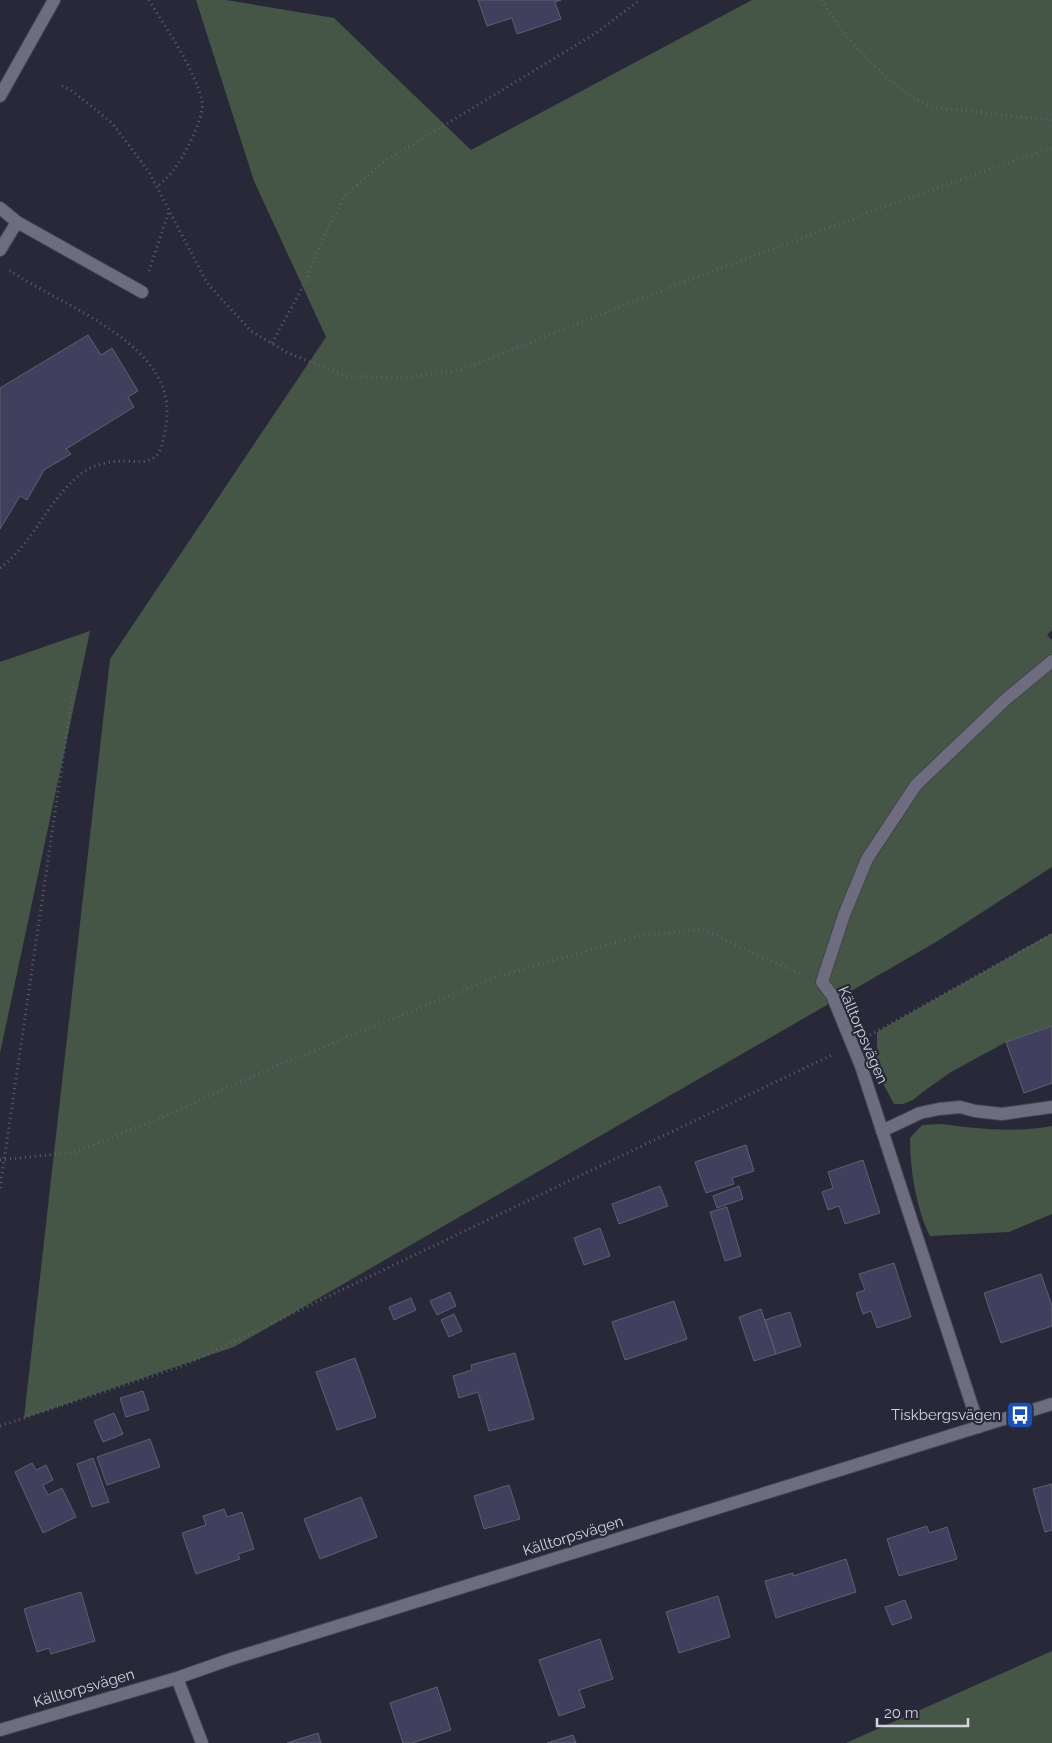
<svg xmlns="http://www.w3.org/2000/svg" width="1052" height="1743" viewBox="0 0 1052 1743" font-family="Raleway,sans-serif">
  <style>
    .green { fill: #455646 }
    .building { fill: #423f5e; stroke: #605f71 }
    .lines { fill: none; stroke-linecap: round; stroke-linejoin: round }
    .service-casing { stroke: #444451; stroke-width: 14 }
    .minor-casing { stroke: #444451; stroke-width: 14 }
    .tertiary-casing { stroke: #444451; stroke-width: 14 }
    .path { stroke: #605f6e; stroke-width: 3; stroke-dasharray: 1 4; stroke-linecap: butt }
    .service { stroke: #6e6d80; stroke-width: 12 }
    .minor { stroke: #6e6d80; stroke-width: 12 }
    .tertiary { stroke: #6e6d80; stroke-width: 12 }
    .labels { text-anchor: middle; stroke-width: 4.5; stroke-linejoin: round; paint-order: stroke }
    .street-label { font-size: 15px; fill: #d4d4de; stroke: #292838 }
    .poi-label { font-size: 15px; fill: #d4d4de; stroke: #292838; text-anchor: end }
  </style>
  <rect width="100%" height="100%" fill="#292838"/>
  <path class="green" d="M196,0H226L334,18L471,150L752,0H1052V630L1047,635L1052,640V867L936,942L234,1347L24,1418L110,659L326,337L254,181Z
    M90,631L0,1053V662Z
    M1052,933V1026L1006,1042L951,1072L924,1091L913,1100L903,1104H894L880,1078L877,1065V1032Z
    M942,1124C978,1129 1015,1133 1052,1126V1214L1009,1232L930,1236C916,1208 910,1169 910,1138L922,1125Z
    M1052,1651V1743H846Z"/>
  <path class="building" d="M478,0H561L555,2L561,19L517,34L512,18L487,26Z
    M88,335L101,355L112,348L138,391L128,397L134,407L66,449L71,454L44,470L27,500L20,496L0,529V388Z
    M1052,1026V1083L1024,1093L1006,1042Z
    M746,1145L754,1171L732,1178L734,1184L706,1193L695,1162Z
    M863,1160L880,1213L845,1224L839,1206L828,1210L822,1192L833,1188L828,1172Z
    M660,1186L668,1206L619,1224L612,1204Z
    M739,1186L743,1199L717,1208L713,1196Z
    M727,1207L741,1256L725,1261L710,1212Z
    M600,1228L610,1256L584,1265L574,1238Z
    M894,1263L911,1317L877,1328L871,1311L863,1314L856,1293L865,1290L859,1274Z
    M1041,1274L1052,1306V1326L1001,1343L984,1293Z
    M450,1292L456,1306L437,1315L430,1301Z
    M411,1298L416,1310L394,1320L389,1307Z
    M674,1301L687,1339L625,1360L612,1322Z
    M761,1309L776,1354L754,1361L739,1317Z
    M790,1312L801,1346L776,1354L765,1320Z
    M454,1314L462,1331L449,1337L441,1320Z
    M515,1353L534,1419L489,1431L478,1392L459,1398L453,1376L472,1370L471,1365Z
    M355,1358L376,1417L337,1430L316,1372Z
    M143,1391L149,1410L126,1417L120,1398Z
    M114,1413L123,1434L103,1442L94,1421Z
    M150,1439L160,1467L107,1485L97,1457Z
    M93,1458L109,1502L92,1507L77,1464Z
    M32,1463L36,1470L46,1465L53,1480L43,1485L48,1495L62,1488L76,1517L43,1533L15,1472Z
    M1052,1484V1530L1045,1532L1033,1489Z
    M509,1485L520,1519L484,1529L474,1496Z
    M361,1497L377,1537L320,1559L304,1519Z
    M224,1509L227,1517L242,1512L254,1549L238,1554L240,1559L196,1574L182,1533L206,1525L203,1516Z
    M927,1526L929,1533L947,1527L957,1559L899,1576L887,1539Z
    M846,1559L856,1592L776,1618L765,1581L793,1573V1576Z
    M81,1592L95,1641L51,1654L49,1648L37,1652L24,1609Z
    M718,1596L730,1637L679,1653L666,1612Z
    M905,1600L912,1618L892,1625L885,1607Z
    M600,1639L613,1679L579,1690L585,1707L559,1716L539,1660Z
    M437,1687L451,1730L412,1743H403L390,1703Z
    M318,1733L321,1743H287Z
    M573,1735L576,1743H547Z"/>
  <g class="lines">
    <g class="service-casing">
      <path id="service" d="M0,208L17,222L0,250
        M17,222L142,292
        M882,1131L920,1113L939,1109L960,1107L975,1111L1002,1114L1052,1107"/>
    </g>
    <g class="minor-casing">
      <path id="minor" d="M979,1427L861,1066L832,995L822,982L844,915L867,859L916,785L1005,700L1052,661
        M177,1678L202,1743
        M0,1730L177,1678L228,1660L1052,1404"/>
    </g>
    <g class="tertiary-casing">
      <path id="tertiary" d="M0,96L54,0"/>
    </g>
    <path class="path" d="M149,0C166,29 195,68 202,102C205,118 183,158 173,171C168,177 162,182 157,187
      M822,0C839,33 894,93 930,106C940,110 954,109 964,110C993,114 1023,118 1052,120
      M62,86L71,90L112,123L149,172L207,283L251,331L288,353L346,376L404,378L461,370L663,290L900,201L1052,148
      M149,271L169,211
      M272,343L306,281L322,240L345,196L382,163L596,33L640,0
      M0,568C34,543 48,499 82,473C94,464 111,461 125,461C136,461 146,464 155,457C163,450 164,435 166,425C180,344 62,307 9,270
      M870,1035L1052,934
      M0,1160L75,1152L151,1122L281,1064L496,977L639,936L703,929L762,958L802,974
      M0,1188L74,683
      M0,1426L185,1365L834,1054"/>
    <use href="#service" class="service"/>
    <use href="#minor" class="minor"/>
    <use href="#tertiary" class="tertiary"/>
  </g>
  <defs>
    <g id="bus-square" transform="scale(1.4375)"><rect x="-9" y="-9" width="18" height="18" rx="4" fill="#1a4fb4" stroke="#292838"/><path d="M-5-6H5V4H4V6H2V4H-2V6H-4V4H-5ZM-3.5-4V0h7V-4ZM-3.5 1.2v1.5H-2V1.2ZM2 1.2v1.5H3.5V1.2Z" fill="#fff"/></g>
  </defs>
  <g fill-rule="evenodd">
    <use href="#bus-square" x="1020" y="1415"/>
  </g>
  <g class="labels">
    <g class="street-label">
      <text transform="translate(863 1035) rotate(67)" y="5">Källtorpsvägen</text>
      <text transform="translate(573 1536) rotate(-17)" y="5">Källtorpsvägen</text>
      <text transform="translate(84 1688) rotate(-16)" y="5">Källtorpsvägen</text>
    </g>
    <g class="poi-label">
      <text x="1001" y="1420">Tiskbergsvägen</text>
    </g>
  </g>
  <path d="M877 1718v8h91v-8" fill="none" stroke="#d4d4de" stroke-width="2.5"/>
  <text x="884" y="1718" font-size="15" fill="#d4d4de" stroke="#292838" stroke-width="4" paint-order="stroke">20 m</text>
</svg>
